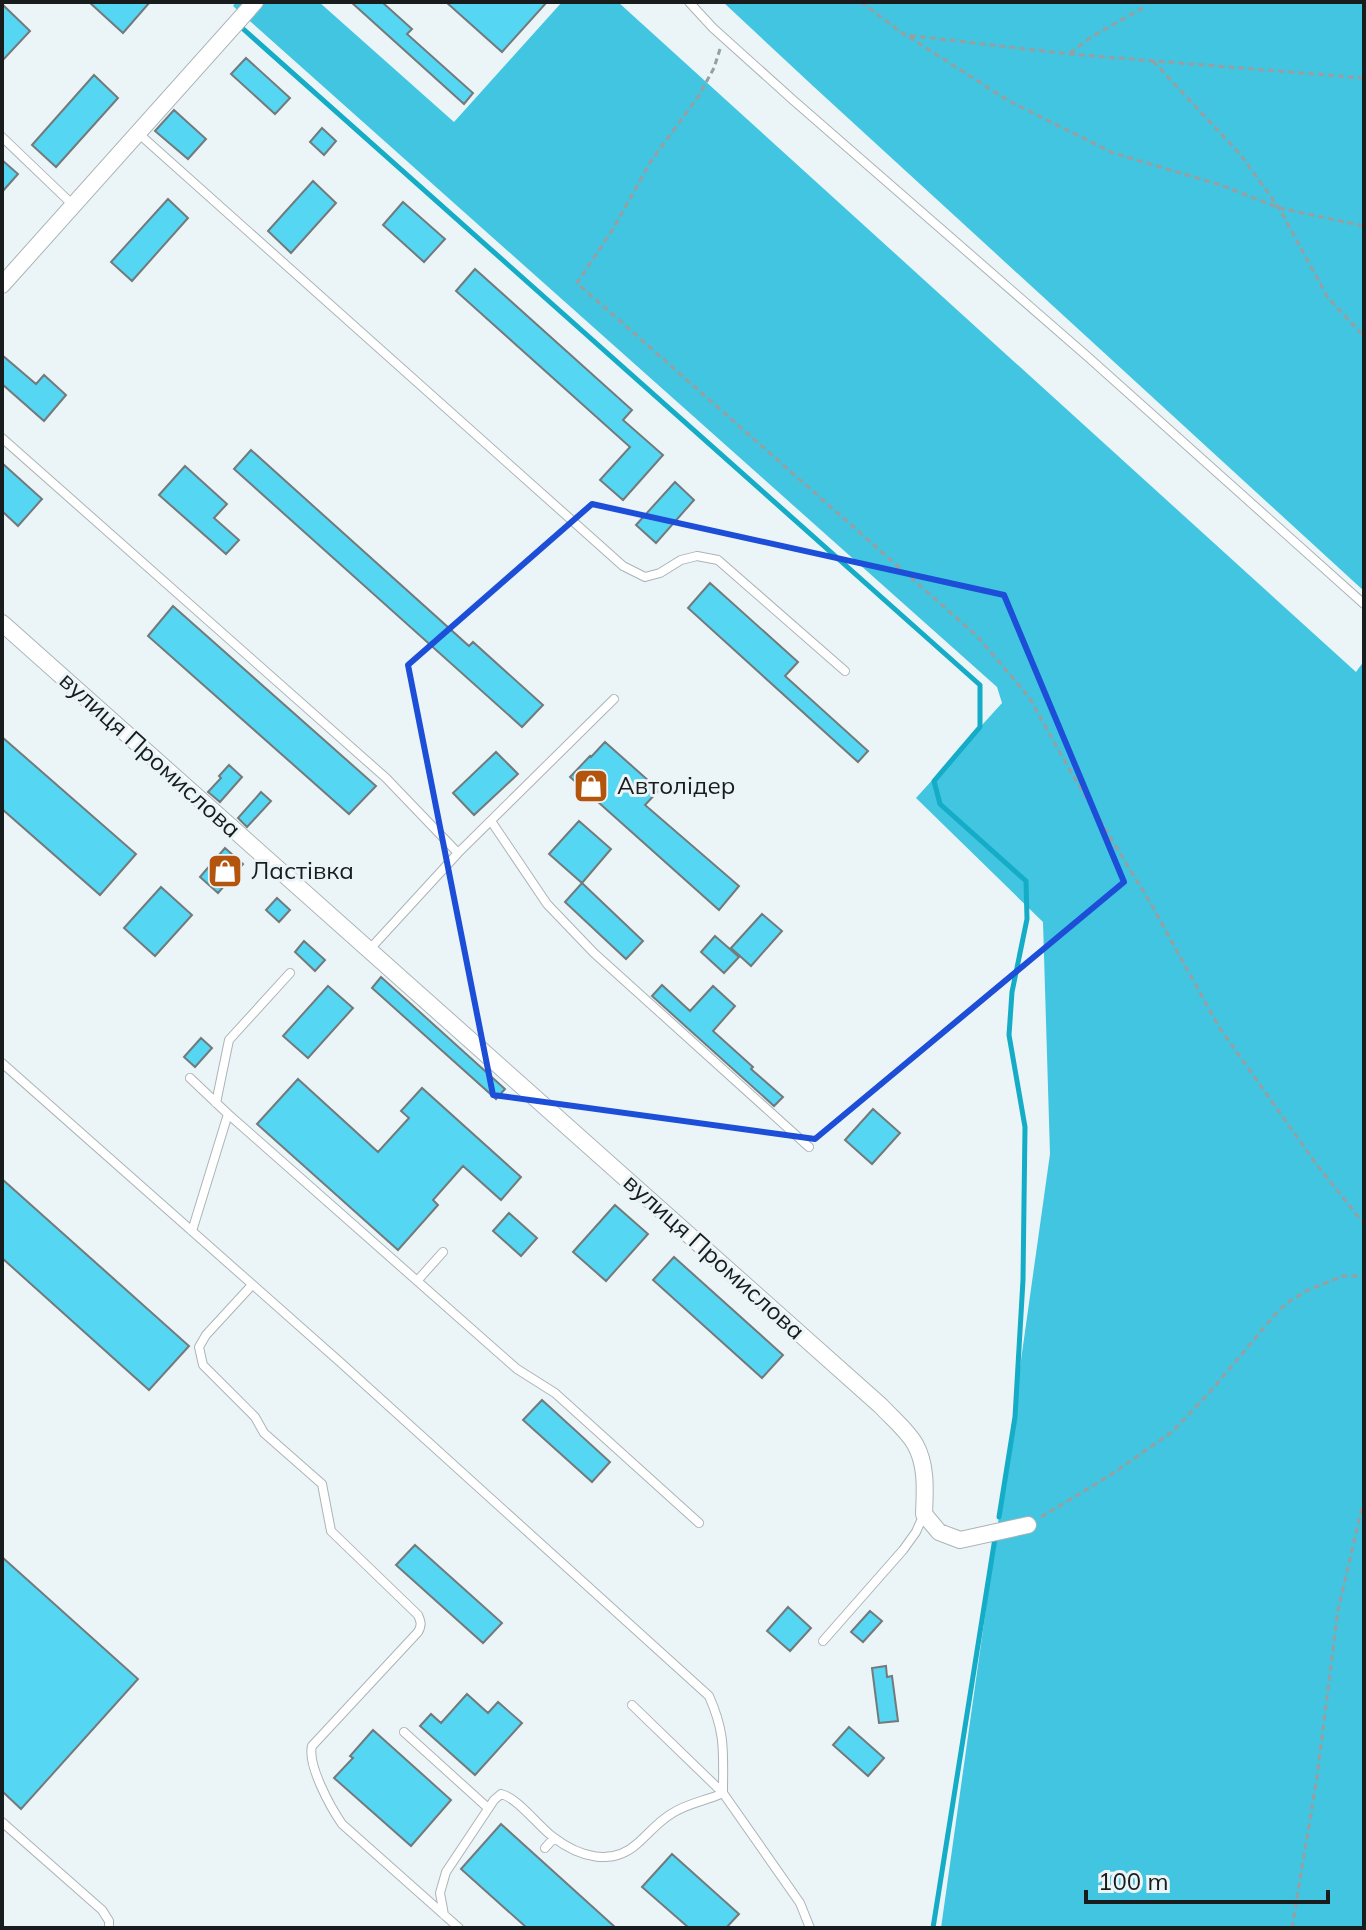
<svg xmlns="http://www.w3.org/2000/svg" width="1366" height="1930" viewBox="0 0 1366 1930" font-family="Mulish,sans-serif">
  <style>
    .forest { fill: #41c5e1 }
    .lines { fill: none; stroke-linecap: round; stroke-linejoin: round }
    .stream { stroke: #14acc7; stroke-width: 5 }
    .building { fill: #55d6f2; stroke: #727a7c; stroke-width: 2 }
    .service-casing { stroke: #abb4b6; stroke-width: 10 }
    .minor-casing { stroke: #abb4b6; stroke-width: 18 }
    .path { stroke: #989fa1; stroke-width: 3; stroke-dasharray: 6 4; stroke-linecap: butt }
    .service { stroke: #fff; stroke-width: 8 }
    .minor { stroke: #fff; stroke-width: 16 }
    .marked { fill: none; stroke: #1d4ed8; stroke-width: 6; stroke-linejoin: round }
    .labels { text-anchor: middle; stroke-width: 6; stroke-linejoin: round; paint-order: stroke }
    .street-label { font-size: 24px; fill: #191c1d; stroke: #ebf5f7 }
    .poi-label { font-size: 24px; fill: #191c1d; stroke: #ebf5f7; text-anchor: start }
  </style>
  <rect width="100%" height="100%" fill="#ebf5f7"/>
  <path class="forest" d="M236,2H319L454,122L562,2H618L1356,672L1364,661V1928H941L1050,1154L1043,922L916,798L1002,703L997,687L233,6Z
    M723,2H1364V591L813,86Z"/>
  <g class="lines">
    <path class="stream" d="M241,27L980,685V727L934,781L940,804L1026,881L1027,919L1012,992L1009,1035L1025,1127L1023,1280L1015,1417L999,1517
      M933,1928L995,1538"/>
  </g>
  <path class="building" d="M89,2H150L123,33Z
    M351,2H382L412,29L407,34L473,93L464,104Z
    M446,2H547L502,52Z
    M2,4L30,31L2,61Z
    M246,58L290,98L275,114L231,74Z
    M94,75L118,98L56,167L32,145Z
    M174,110L206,139L188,159L155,131Z
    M322,128L336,141L324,155L310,142Z
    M2,160L18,174L2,192Z
    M313,181L336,203L291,253L268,231Z
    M168,199L188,218L132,281L111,262Z
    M403,202L445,239L424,262L383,225Z
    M475,269L632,410L623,420L663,455L623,500L600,480L630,447L456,291Z
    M2,355L36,384L44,375L66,395L44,421L2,384Z
    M251,450L469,646L473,642L543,705L522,727L234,469Z
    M2,463L42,499L18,526L2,511Z
    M185,466L227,504L214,518L239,540L226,554L159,495Z
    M675,482L694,500L656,543L636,525Z
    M710,583L798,662L785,676L868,751L858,762L688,608Z
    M173,606L376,786L349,814L148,636Z
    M2,737L136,854L100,895L2,809Z
    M605,742L659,790L645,805L739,886L719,910L570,777L590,756L591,757Z
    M496,752L518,774L474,815L453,793Z
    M229,765L242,777L220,802L208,792L221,778L219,776Z
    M261,792L271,801L247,827L238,818Z
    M579,821L611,849L582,883L549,854Z
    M225,848L243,864L218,893L200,877Z
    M582,883L643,941L626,959L565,902Z
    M161,887L192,915L155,956L124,928Z
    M277,898L290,910L279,922L266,910Z
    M762,914L782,931L751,966L731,948Z
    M715,936L739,957L724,973L701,952Z
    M304,941L325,960L315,971L295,952Z
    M381,977L505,1089L496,1099L372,988Z
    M662,985L690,1011L713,986L735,1006L713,1031L753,1067L751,1069L783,1097L774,1106L652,996Z
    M328,986L353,1008L308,1058L283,1036Z
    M201,1038L212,1048L195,1067L184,1057Z
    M298,1079L378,1152L409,1118L401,1111L422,1088L521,1177L501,1200L463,1166L433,1200L438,1205L398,1250L257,1124Z
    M873,1109L900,1133L872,1164L845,1140Z
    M2,1179L189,1346L149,1390L2,1258Z
    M615,1205L648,1234L606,1281L573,1252Z
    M509,1213L537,1238L521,1256L493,1231Z
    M674,1257L783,1355L762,1378L653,1280Z
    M542,1400L610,1462L592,1482L523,1420Z
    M415,1545L502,1623L483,1643L396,1565Z
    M2,1557L138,1679L21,1809L2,1791Z
    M788,1607L811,1628L790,1651L767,1631Z
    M870,1611L882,1621L863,1642L851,1632Z
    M886,1666L887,1677L892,1676L898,1721L879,1723L872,1668Z
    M467,1694L488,1713L498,1702L522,1723L475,1775L420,1726L431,1714L441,1723Z
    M849,1727L884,1758L868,1776L833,1745Z
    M373,1730L451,1800L411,1846L334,1778L353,1758L350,1756Z
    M501,1824L616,1928H527L461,1869Z
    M672,1854L739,1914L726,1928H689L642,1887Z"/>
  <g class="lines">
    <g class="service-casing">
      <path id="service" d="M689,2L713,28L793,100L1088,357L1364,604
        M138,133L623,566L645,577L660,573L681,560L697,556L718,560L845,671
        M2,137L73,205
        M2,438L386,778L458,853
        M491,821L547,904L594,953L809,1147
        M369,950L458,853L614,699
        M2,1063L340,1362L709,1696C726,1734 723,1753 723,1793C706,1801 687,1803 671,1814C658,1822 649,1833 638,1843C612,1867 579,1857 553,1837C538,1826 518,1798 501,1794L494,1800L446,1872L440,1893L444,1915
        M190,1078L228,1114
        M216,1103L229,1040L290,973
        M192,1231L228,1114L517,1369L555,1393L699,1523
        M417,1281L443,1252
        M252,1285L206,1335L199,1347L203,1365L255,1417L264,1433L322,1484L331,1531L418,1615C421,1622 422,1625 418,1632L312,1746C307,1765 331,1808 342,1824L459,1928
        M823,1641L903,1550L916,1532L924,1514
        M632,1705L723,1793L800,1903L810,1928
        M404,1732L488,1808
        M2,1822L102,1910L109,1921V1928
        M545,1848L554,1838"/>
    </g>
    <g class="minor-casing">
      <path id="minor" d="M2,285L255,2
        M2,623L881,1406C892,1418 907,1430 915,1444C927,1465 925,1491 924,1514L939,1532L960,1540L1028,1525"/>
    </g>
    <path class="path" d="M861,2L905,35L1069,54L1364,78
      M909,37L1009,101L1113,153L1221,185L1279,208L1364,226
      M720,49L714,68L698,97L651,161L613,229L577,283L977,636L1029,697L1072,774L1151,904L1219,1027L1314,1161L1364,1224
      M1070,53L1093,36L1141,9L1145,2
      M1153,61L1240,154L1279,208L1328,298L1364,336
      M1041,1517L1112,1474L1173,1431L1209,1393L1278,1311L1290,1301L1308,1290L1343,1276H1364
      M1292,1928L1317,1777L1338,1610L1364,1499"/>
    <use href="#service" class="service"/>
    <use href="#minor" class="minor"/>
  </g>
  <path class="marked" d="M592,504L1004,595L1124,882L815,1139L493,1095L408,665Z"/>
  <defs>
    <g id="shop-square" transform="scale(1.8)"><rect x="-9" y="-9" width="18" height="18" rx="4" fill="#b4550e" stroke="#ebf5f7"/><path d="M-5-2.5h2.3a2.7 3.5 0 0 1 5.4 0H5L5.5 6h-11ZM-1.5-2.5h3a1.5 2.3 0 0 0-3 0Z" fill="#fff"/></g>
  </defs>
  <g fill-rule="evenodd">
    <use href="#shop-square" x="591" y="786"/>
    <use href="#shop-square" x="225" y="871"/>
  </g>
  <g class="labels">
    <g class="street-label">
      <text transform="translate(150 755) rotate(42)" y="8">вулиця Промислова</text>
      <text transform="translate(714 1257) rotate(42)" y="8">вулиця Промислова</text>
    </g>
    <g class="poi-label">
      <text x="617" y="794">Автолідер</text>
      <text x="251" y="879">Ластівка</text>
    </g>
  </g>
  <rect width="1366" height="1930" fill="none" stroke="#191c1d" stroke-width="8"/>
  <path d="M1086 1890v12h242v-12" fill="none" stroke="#191c1d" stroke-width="4"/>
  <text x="1098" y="1890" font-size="24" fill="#191c1d" stroke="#ebf5f7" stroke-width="6" paint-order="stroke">100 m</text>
</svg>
